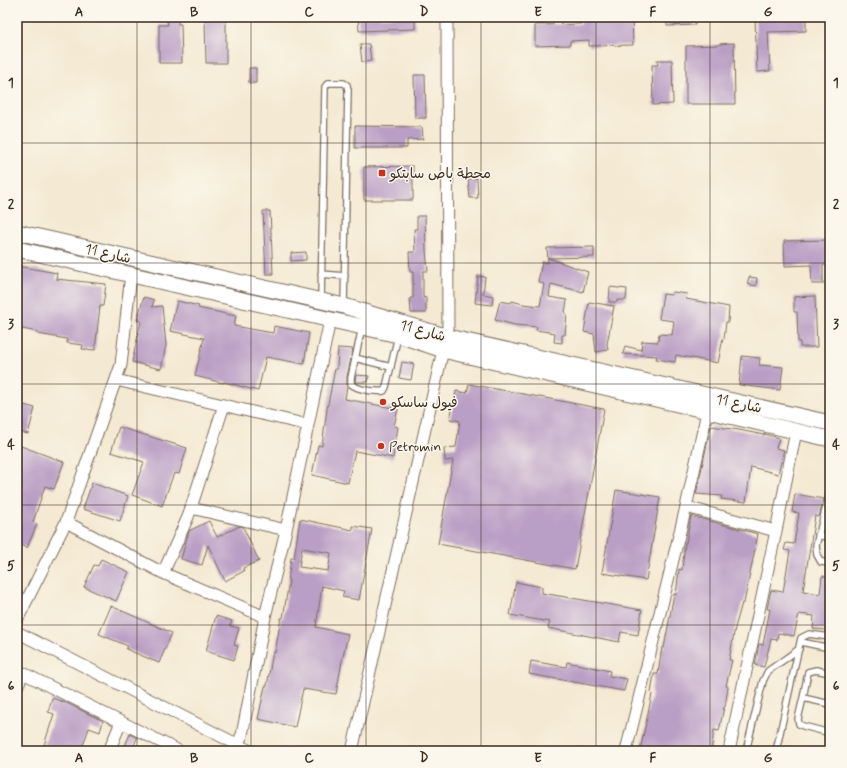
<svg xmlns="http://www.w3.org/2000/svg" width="847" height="768" viewBox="0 0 847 768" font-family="Mynerve,'Playpen Sans Arabic',sans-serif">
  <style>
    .building { fill: #b99ec5; fill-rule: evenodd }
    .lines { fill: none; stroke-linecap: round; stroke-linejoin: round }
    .lane-casing { stroke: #7c6d5d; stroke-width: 8 }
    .street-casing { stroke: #7c6d5d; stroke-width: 13 }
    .secondary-casing { stroke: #7c6d5d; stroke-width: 17 }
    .lane { stroke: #fff; stroke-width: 5.5 }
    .street { stroke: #fff; stroke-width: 11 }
    .secondary { stroke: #fff; stroke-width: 15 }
    .grid { fill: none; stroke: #3b2a1e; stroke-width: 1; stroke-opacity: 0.55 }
    .poi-dot { fill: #c8321e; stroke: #fbf7ec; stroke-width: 1.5 }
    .labels { text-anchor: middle; stroke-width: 3; stroke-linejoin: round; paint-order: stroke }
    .poi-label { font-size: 14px; fill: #3b2a1e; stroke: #fbf7ec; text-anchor: start }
    .street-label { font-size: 14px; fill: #3b2a1e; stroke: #fbf7ec }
    .neatline { fill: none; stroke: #3b2a1e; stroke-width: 1.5 }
    .grid-label { font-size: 13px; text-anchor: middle; font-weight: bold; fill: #3b2a1e }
  </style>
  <rect width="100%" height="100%" fill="#fbf7ec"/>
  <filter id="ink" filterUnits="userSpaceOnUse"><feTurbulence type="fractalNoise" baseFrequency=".025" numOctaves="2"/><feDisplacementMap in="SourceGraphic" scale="8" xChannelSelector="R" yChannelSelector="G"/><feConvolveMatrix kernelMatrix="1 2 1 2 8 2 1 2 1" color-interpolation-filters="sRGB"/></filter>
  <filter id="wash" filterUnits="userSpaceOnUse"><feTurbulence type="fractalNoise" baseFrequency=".012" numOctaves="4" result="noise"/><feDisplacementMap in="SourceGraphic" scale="16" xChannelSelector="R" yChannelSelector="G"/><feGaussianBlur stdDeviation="0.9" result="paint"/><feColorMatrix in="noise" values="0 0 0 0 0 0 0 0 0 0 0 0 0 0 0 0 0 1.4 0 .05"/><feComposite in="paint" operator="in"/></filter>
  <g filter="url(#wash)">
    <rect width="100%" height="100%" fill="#f4e9d2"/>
    <g id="blocks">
      <path class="building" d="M178,17V24H181L182,63H159V25H168L167,19Z
        M205,17H226V63H206Z
        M358,17H415V29L359,31Z
        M581,17H632L633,45L589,46V40L570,41V45L535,46V25L581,24Z
        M667,17H695V25L667,26Z
        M755,17H806V31L768,32L770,71L757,72Z
        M734,43L735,104H686V46L719,45V44Z
        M360,44H369L371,61L362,62Z
        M657,60H672L673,104L653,105L652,65H658Z
        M249,68H256V83H249Z
        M414,75H425L426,118H415Z
        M355,126L422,127L423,139L407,140V148H355Z
        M413,166V200H364V167Z
        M477,178L478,198H470L468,179Z
        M263,211H270L273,274H266Z
        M417,216H425L426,251L428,271H423V298L426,297V313H411L410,298H413V272H410L409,252H415L414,229H417Z
        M828,240L829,265H823V284H812L811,265L785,266L784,241Z
        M594,247V257L548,258L588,272L583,292L551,284L549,297L567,300L565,313L567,314L565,335H562V343L554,342L555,333L536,330L537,327L515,325L495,320L500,301L511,303L512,301L523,304L540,306L544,284L538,282L542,262L548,263L547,248Z
        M306,252V260L291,261V253Z
        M17,266L57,273L56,279L106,284L103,306H100L95,350L82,349L83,345L67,343V339L38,334V332L17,328Z
        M478,276L485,277L483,294L493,296L492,305L475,303Z
        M749,277L757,278L756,286L747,284Z
        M610,287L627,289L626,300H617V302H609Z
        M673,292L687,294L686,299L729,307L728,322H726L724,339L723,338L718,363L676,355L675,362L656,359L657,356L623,354L625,346L641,350L642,341L658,342L659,334L672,335L674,321L659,319L663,294L672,295Z
        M815,296L817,347H800V342H798L797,312H794V297Z
        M144,297L154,300L152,307L162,306L166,345L161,369L132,362L141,321L137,320Z
        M177,301L199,306L198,308L236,316L234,326L273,333L274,326L309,333L304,364L266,357L258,391L224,382L223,383L195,376L204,338L170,331Z
        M589,302L614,306L607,344L608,350L596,352L594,334L584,332Z
        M338,348L353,349L347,377V386L345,399L398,409L394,426L398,427L393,458L355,451L348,483L312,475L318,445L322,446L327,409L335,369H337Z
        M742,356L760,358L759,365L783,367L780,390L739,385Z
        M402,362L414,364L411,380L399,378Z
        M356,375L369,376L368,382H355Z
        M469,384L604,409L575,569L438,544L453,460L445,461L444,448L456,447L460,421L450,419L456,391L467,393Z
        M17,403L35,408L28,434L17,431Z
        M711,426L739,430L764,435L765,434L779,438L776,448L784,450L778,474L751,467L746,502L721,499L722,496L696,494Z
        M119,427L187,448L179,474L174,473L162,506L132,495L144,462L111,452Z
        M21,446L64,462L54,489L45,486L33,522L37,524L27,548L17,544V457Z
        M92,483L128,496L120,521L83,509Z
        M616,490L660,497L646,580L602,573Z
        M795,494L824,499L819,517L815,516L803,591L820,594L822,576L830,577V619L828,618L827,630L813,629L814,616L799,614L794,636L778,633L777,640L771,639L764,667L755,665L759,644L763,645L770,609H767L771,590L783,592L790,551L784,550L786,543L794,544L799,513L792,512Z
        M691,516L758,534L744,603H742L735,628L729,660H732L726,686L728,687L725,707H724L719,731L714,730L711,751H640L652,694L651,693L654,674H658L662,647L664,648L674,594L676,595L679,569L682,570L685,543H686Z
        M300,519L353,530V526L372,529L359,600L342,597L344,591L322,586L316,627L348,634L342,661L336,694L303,689L295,727L258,719L265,686H267L273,652L275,653L281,618H283L289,581H288L291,558H294ZM302,548L331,553L328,571L299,567Z
        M209,521L217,537L240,526L243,527L259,561L243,568L244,571L225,581L208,545L202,565L181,559L189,531Z
        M101,559L129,572L116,601L84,587L94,565L98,566Z
        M516,582L542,587V593L642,610L638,635L621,632L619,642L548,628L550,622L510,615Z
        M111,606L172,633L159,663L126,649L128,646L99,634Z
        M216,616L232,621L230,626L239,628L234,645L238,646L234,660L206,651Z
        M531,661L566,667L567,662L610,671L609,676L627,679L624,691L529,674Z
        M52,698L67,703L103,721L100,732L89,728L81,751H53L43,748L54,714L48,712Z
        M130,734L137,738L132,751H123Z"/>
    </g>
  </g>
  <g filter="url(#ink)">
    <use href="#blocks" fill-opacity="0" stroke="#7c6d5d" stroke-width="1"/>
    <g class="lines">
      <g class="lane-casing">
        <path id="lane" d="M321,274L345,276
          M321,300L325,87L328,83H344L347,85L348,90L344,306
          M362,327L351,378V384C358,390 375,392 384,391L386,387L398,336
          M355,358L391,367
          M830,492L816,545L817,555L821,562L830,563
          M818,535L830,538
          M801,642L830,648
          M803,698L808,672L816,670L830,673
          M830,704L803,698L798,719L799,724L803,726L830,733
          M746,751L763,681L768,671L799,649
          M776,751L801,638L809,634L830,637"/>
      </g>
      <g class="street-casing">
        <path id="street" d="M447,17L448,337
          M116,380L308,425
          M686,507L776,531
          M191,508L286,530
          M66,522L163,573L265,617
          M163,573L188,517L224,405
          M17,620L66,522L121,365L131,274
          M17,632L250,751
          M17,670L179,751
          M17,687L23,673
          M237,745L242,735L265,617L286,530L330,320
          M109,751L121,722
          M352,751L443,350
          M626,751L686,507L709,403
          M729,751L776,531L796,431"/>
      </g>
      <g class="secondary-casing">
        <path id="secondary" d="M17,232L344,306L448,337L830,423
          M17,249L398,335L443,350L830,439"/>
      </g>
      <use href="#lane" class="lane"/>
      <use href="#street" class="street"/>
      <use href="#secondary" class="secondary"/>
    </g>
  </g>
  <path class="grid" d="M137,17V751M251,17V751M366,17V751M481,17V751M596,17V751M710,17V751M17,143H830M17,263H830M17,384H830M17,505H830M17,625H830"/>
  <g class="poi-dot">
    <rect x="378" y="169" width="8" height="8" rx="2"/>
    <circle cx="383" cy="402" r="4"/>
    <circle cx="381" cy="446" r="4"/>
  </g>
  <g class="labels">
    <g class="poi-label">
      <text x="390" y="178">محطة باص سابتكو</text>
      <text x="391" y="407">فيول ساسكو</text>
      <text x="389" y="451">Petromin</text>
    </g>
    <g class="street-label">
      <text transform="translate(108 253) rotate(13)" y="5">شارع 11</text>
      <text transform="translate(423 330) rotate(16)" y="5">شارع 11</text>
      <text transform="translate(739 403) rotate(12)" y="5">شارع 11</text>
    </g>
  </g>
  <rect width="847" height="768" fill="none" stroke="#fbf7ec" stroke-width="44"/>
  <rect x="22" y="22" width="803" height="724" class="neatline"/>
  <g class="grid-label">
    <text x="79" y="16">A</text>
    <text x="194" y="16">B</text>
    <text x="309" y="16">C</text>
    <text x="424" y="16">D</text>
    <text x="538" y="16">E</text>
    <text x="653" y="16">F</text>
    <text x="768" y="16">G</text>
    <text x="11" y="87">1</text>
    <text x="836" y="87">1</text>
    <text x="11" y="208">2</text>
    <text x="836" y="208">2</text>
    <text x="11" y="328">3</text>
    <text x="836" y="328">3</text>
    <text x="11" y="449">4</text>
    <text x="836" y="449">4</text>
    <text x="11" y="570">5</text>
    <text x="836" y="570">5</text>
    <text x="11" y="690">6</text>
    <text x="836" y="690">6</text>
    <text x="79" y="762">A</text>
    <text x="194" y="762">B</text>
    <text x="309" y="762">C</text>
    <text x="424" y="762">D</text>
    <text x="538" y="762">E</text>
    <text x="653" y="762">F</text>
    <text x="768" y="762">G</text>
  </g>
</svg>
